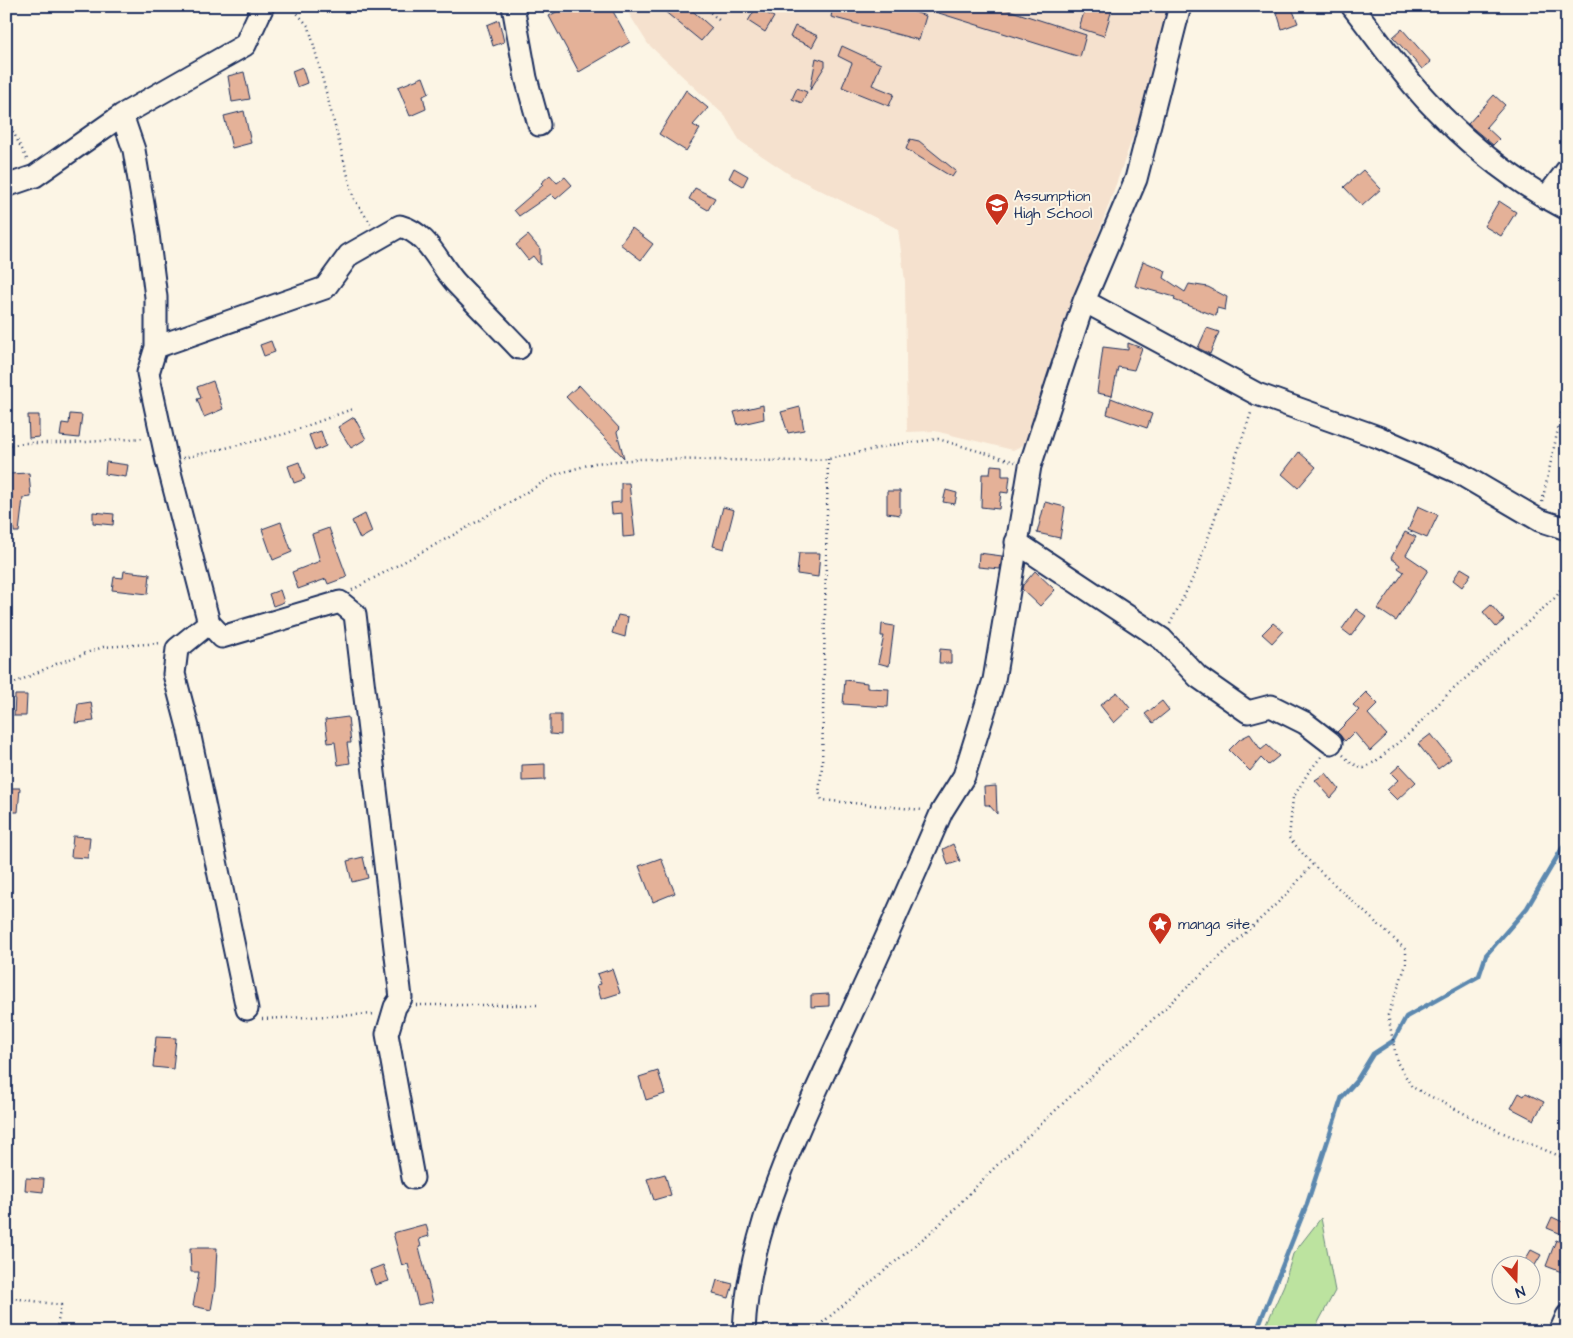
<svg xmlns="http://www.w3.org/2000/svg" width="1573" height="1338" viewBox="0 0 1573 1338" font-family="'Architects Daughter',sans-serif">
  <style>
    .built { fill: #f5e1ce }
    .green { fill: #bce39f; stroke: #6c897e }
    .lines { fill: none; stroke-linecap: round; stroke-linejoin: round }
    .stream { stroke: #5b88af; stroke-width: 4.5 }
    .building { fill: #e4b198; stroke: #1b2f5e }
    .minor-casing { stroke: #1b2f5e; stroke-width: 25 }
    .path { stroke: #1b2f5e; stroke-width: 2.5; stroke-dasharray: 1 4; stroke-linecap: butt }
    .minor { stroke: #fcf5e5; stroke-width: 21 }
    .labels { text-anchor: middle; stroke-width: 4; stroke-linejoin: round; paint-order: stroke }
    .poi-label { font-size: 15px; fill: #1b2f5e; stroke: #fcf5e5; text-anchor: start }
  </style>
  <rect width="100%" height="100%" fill="#fcf5e5"/>
  <filter id="ink" filterUnits="userSpaceOnUse"><feTurbulence type="fractalNoise" baseFrequency=".02" numOctaves="2"/><feDisplacementMap in="SourceGraphic" scale="10" xChannelSelector="R" yChannelSelector="G"/><feConvolveMatrix kernelMatrix="1 2 1 2 8 2 1 2 1" color-interpolation-filters="sRGB"/></filter>
  <g filter="url(#ink)">
    <path class="built" d="M624,6H1172L1142,111L1056,353L1031,441L1013,450L935,431L907,432L905,281L898,229L792,176L740,141L725,116L648,44Z"/>
    <path class="green" d="M1321,1218L1335,1291L1313,1332H1263L1284,1285L1293,1254Z"/>
    <g class="lines">
      <path class="stream" d="M1256,1332L1307,1204L1342,1097L1357,1080L1373,1054L1393,1041L1406,1017L1479,976L1486,955L1527,908L1567,840"/>
    </g>
    <path class="building" d="M567,6H610L630,42L579,72L549,16Z
      M658,6H687L712,28L701,41Z
      M833,6H886L894,8L896,6L926,16L919,40L831,17Z
      M926,6H996L1086,35L1080,57L926,9Z
      M1086,6H1113L1104,36L1079,28Z
      M1275,6H1291L1298,23L1282,29Z
      M756,8L774,17L765,32L748,21Z
      M499,20L504,42L493,46L487,25Z
      M795,26L818,36L812,47L790,37Z
      M1402,29L1431,62L1422,69L1393,37Z
      M842,46L881,64L872,85L894,94L889,106L842,87L852,63L838,56Z
      M816,58L825,61V66L810,90Z
      M302,67L307,83L297,87L292,71Z
      M244,72L250,99L232,102L228,76Z
      M423,77L429,93L423,96L426,109L410,116L398,87Z
      M797,88L807,92L802,103L792,99Z
      M686,90L708,108L693,125L700,129L686,151L659,134Z
      M1494,95L1505,105L1486,127L1499,139L1493,145L1468,124Z
      M244,111L251,143L232,148L224,116Z
      M910,139L919,141L956,171L952,177L906,149Z
      M734,168L748,176L743,186L729,178Z
      M1363,170L1381,189L1362,206L1344,187Z
      M550,175L557,183L565,177L572,185L556,199L551,194L519,216L514,210L543,185L541,183Z
      M695,188L715,198L708,210L689,199Z
      M1499,201L1516,212L1501,236L1484,226Z
      M632,228L653,244L641,260L620,244Z
      M528,235L540,249V265L533,256L528,260L516,245Z
      M1143,261L1166,271L1164,278L1185,292L1189,284L1208,287L1227,297L1225,310L1217,308L1216,316L1174,300L1175,297L1135,286Z
      M1207,328L1219,332L1210,354L1198,348Z
      M271,341L275,352L264,356L260,345Z
      M1128,343L1142,348L1134,370L1118,367L1112,396L1097,393L1103,347L1128,350Z
      M213,381L223,409L204,417L197,399L201,398L197,387Z
      M579,385L620,429L617,432L624,458L566,397Z
      M1111,398L1152,414L1147,428L1107,414Z
      M763,405L764,419L738,425L734,412Z
      M800,407L804,430L788,433L781,412Z
      M70,414L82,415L79,438L60,436L62,423L69,424Z
      M28,415H39V437L29,438Z
      M354,417L366,439L351,448L338,427Z
      M321,431L326,446L315,451L309,435Z
      M1299,452L1316,467L1298,488L1282,474Z
      M106,462L128,465L126,477L105,474Z
      M299,462L305,479L294,483L288,466Z
      M991,465L1002,466V476H1010L1008,493L1001,492L999,509L981,507L982,474H990Z
      M29,473L31,497L23,498L19,532H14L13,525L6,524L8,514H12L9,474Z
      M621,483H629L635,536L623,537L622,513L612,514L611,503L621,502Z
      M946,490L957,493L955,504L943,502Z
      M887,491H900V515L887,513Z
      M1045,502L1065,507L1060,538L1037,533Z
      M1418,506L1438,515L1427,538L1408,530Z
      M723,507L734,510L724,549L713,546Z
      M93,512L114,514L113,525L93,523Z
      M365,514L372,532L360,539L352,521Z
      M281,522L292,552L273,560L262,529Z
      M329,528L347,577L328,584L326,579L298,589L292,572L320,561L312,534Z
      M1405,532L1416,537L1406,555L1428,570L1396,621L1378,609L1404,572L1398,568L1400,565L1391,558Z
      M799,553H820L818,577L797,574Z
      M979,553L1002,556L1000,569L978,567Z
      M1461,568L1471,574L1462,587L1453,580Z
      M124,571L150,574L148,594L112,590L114,577L123,578Z
      M1035,571L1055,590L1040,606L1022,589L1023,585Z
      M280,590L284,602L273,606L269,594Z
      M1491,605L1504,620L1496,627L1483,612Z
      M1356,609L1366,616L1351,636L1342,629Z
      M618,615L628,617L625,637L612,633Z
      M1273,623L1283,631L1272,643L1262,634Z
      M882,624L894,626L889,666L878,663L884,636H881Z
      M940,649L951,650V663H939Z
      M845,680L867,683V688L889,689L888,707L843,704Z
      M1117,692L1130,708L1114,723L1100,705Z
      M1366,692L1378,704L1368,714L1387,735L1370,751L1354,732L1345,741L1337,732L1359,710L1353,705Z
      M15,695H27L26,716H14Z
      M1162,701L1169,710L1153,723L1145,714Z
      M91,702L94,721L75,723L78,704Z
      M550,715H561V735L550,734Z
      M348,717L351,743H347L350,763L338,765L335,742L328,743L325,720Z
      M1250,734L1261,750L1267,745L1279,756L1268,765L1261,758L1250,771L1229,750L1240,739Z
      M1431,734L1451,759L1438,769L1418,744Z
      M545,764V780L522,781V765Z
      M1400,765L1416,782L1397,800L1387,790L1398,780L1391,773Z
      M1326,773L1339,789L1331,798L1315,780Z
      M996,786L997,814L989,805H985L984,787Z
      M6,788H20L18,812H6Z
      M73,836L90,837L88,858L71,857Z
      M953,844L960,861L948,865L943,849Z
      M363,857L368,878L352,882L347,861Z
      M661,858L675,893L653,902L639,866Z
      M612,969L620,993L601,999L597,985L601,984L597,974Z
      M829,994V1006L811,1007V995Z
      M156,1037L176,1038L173,1069L153,1067Z
      M658,1071L665,1094L646,1100L639,1077Z
      M1519,1093L1524,1096L1526,1093L1544,1102L1534,1120L1511,1108Z
      M665,1174L671,1195L654,1200L647,1179Z
      M26,1178L44,1179L43,1192L25,1190Z
      M1552,1217L1567,1224L1564,1235L1547,1228Z
      M426,1224L429,1236L419,1239L421,1246L419,1247L433,1302L418,1305L408,1264L402,1266L393,1233Z
      M1556,1240L1567,1244V1274L1546,1266Z
      M190,1248H217L215,1287L211,1310L193,1306L199,1272H191Z
      M1531,1250L1541,1255L1534,1267L1524,1262Z
      M383,1265L389,1281L375,1285L370,1270Z
      M717,1280L733,1284L729,1298L713,1294Z"/>
    <g class="lines">
      <g class="minor-casing">
        <path id="minor" d="M513,6L526,78L539,125
          M1352,6C1378,39 1402,75 1431,105C1470,146 1516,183 1567,209
          M122,115L134,150L148,234L156,297V347L148,373L167,461L209,623L222,637L340,602L355,614L401,998L395,1007L387,1034L413,1178
          M6,186L35,176L122,115L245,45L263,6
          M1546,198L1567,170
          M1084,301L1257,394L1378,437L1457,472L1539,520L1567,529
          M156,347L325,288L349,255L400,226C429,234 437,262 456,283C477,305 498,326 519,348
          M1016,542L1162,639L1198,677L1248,712L1271,706L1305,723L1331,743
          M209,623L177,649L174,674L188,727L247,1009
          M744,1332C748,1226 800,1127 843,1032C877,959 910,885 942,811L964,776L994,680L1030,466L1084,301L1136,179L1180,6
          M1560,1332L1567,1316"/>
      </g>
      <path class="path" d="M291,6L309,27L354,199L371,224
        M703,6L721,22
        M6,118L28,161
        M6,446L25,443H71L144,438
        M183,458L285,434L355,408
        M828,459L822,767L819,792L822,800L923,810
        M1542,502L1567,388
        M352,590L468,527L557,474L595,463L641,459L797,461L828,459L898,444L938,439L1015,462
        M1170,624L1197,570L1252,410
        M6,687L56,664L103,647L162,643
        M1343,755L1351,763L1364,768L1376,761L1411,732L1448,694L1557,596L1567,575
        M1321,757L1308,773L1293,798L1289,838L1312,864L1406,950V965L1388,1015L1397,1062L1412,1087L1501,1132L1567,1159
        M416,1005H537
        M262,1019L376,1014
        M6,1297L61,1305L56,1332
        M811,1332L937,1227L995,1167L1286,895L1312,865"/>
      <use href="#minor" class="minor"/>
    </g>
  </g>
  <defs>
    <g id="school-pin" transform="scale(1.25)"><path d="M0 17L-7.5 6A9.5 9.5 0 1 1 7.5 6Z" fill="#c8321e" stroke="#fcf5e5"/><path d="M0-5L7-2L0 1L-7-2ZM-4 1L0 2.5L4 1V4Q0 6-4 4Z" fill="#fff"/></g>
    <g id="sight-pin" transform="scale(1.25)"><path d="M0 17L-7.5 6A9.5 9.5 0 1 1 7.5 6Z" fill="#c8321e" stroke="#fcf5e5"/><path d="M0-6L1.8-2.2L6-1.7L2.9 1.2L3.7 5.4L0 3.3L-3.7 5.4L-2.9 1.2L-6-1.7L-1.8-2.2Z" fill="#fff"/></g>
  </defs>
  <g fill-rule="evenodd">
    <use href="#school-pin" x="997" y="205"/>
    <use href="#sight-pin" x="1160" y="924"/>
  </g>
  <g class="labels">
    <g class="poi-label">
      <text x="1014" y="201">Assumption<tspan x="1014" dy="17">High School</tspan></text>
      <text x="1178" y="929">manga site</text>
    </g>
  </g>
  <rect width="1573" height="1338" fill="none" stroke="#fcf5e5" stroke-width="25"/>
  <rect x="12" y="12" width="1548" height="1313" fill="none" stroke="#1b2f5e" stroke-width="2" filter="url(#ink)"/>
  <g transform="translate(1516 1280) rotate(160)"><circle r="24" fill="#fcf5e5" stroke="#a2a6af"/>
  <path d="M0-4L9 19L0 12L-9 19Z" fill="#c8321e"/>
  <text y="-8" font-size="14" font-weight="bold" text-anchor="middle" fill="#1b2f5e">N</text>
  </g>
</svg>
